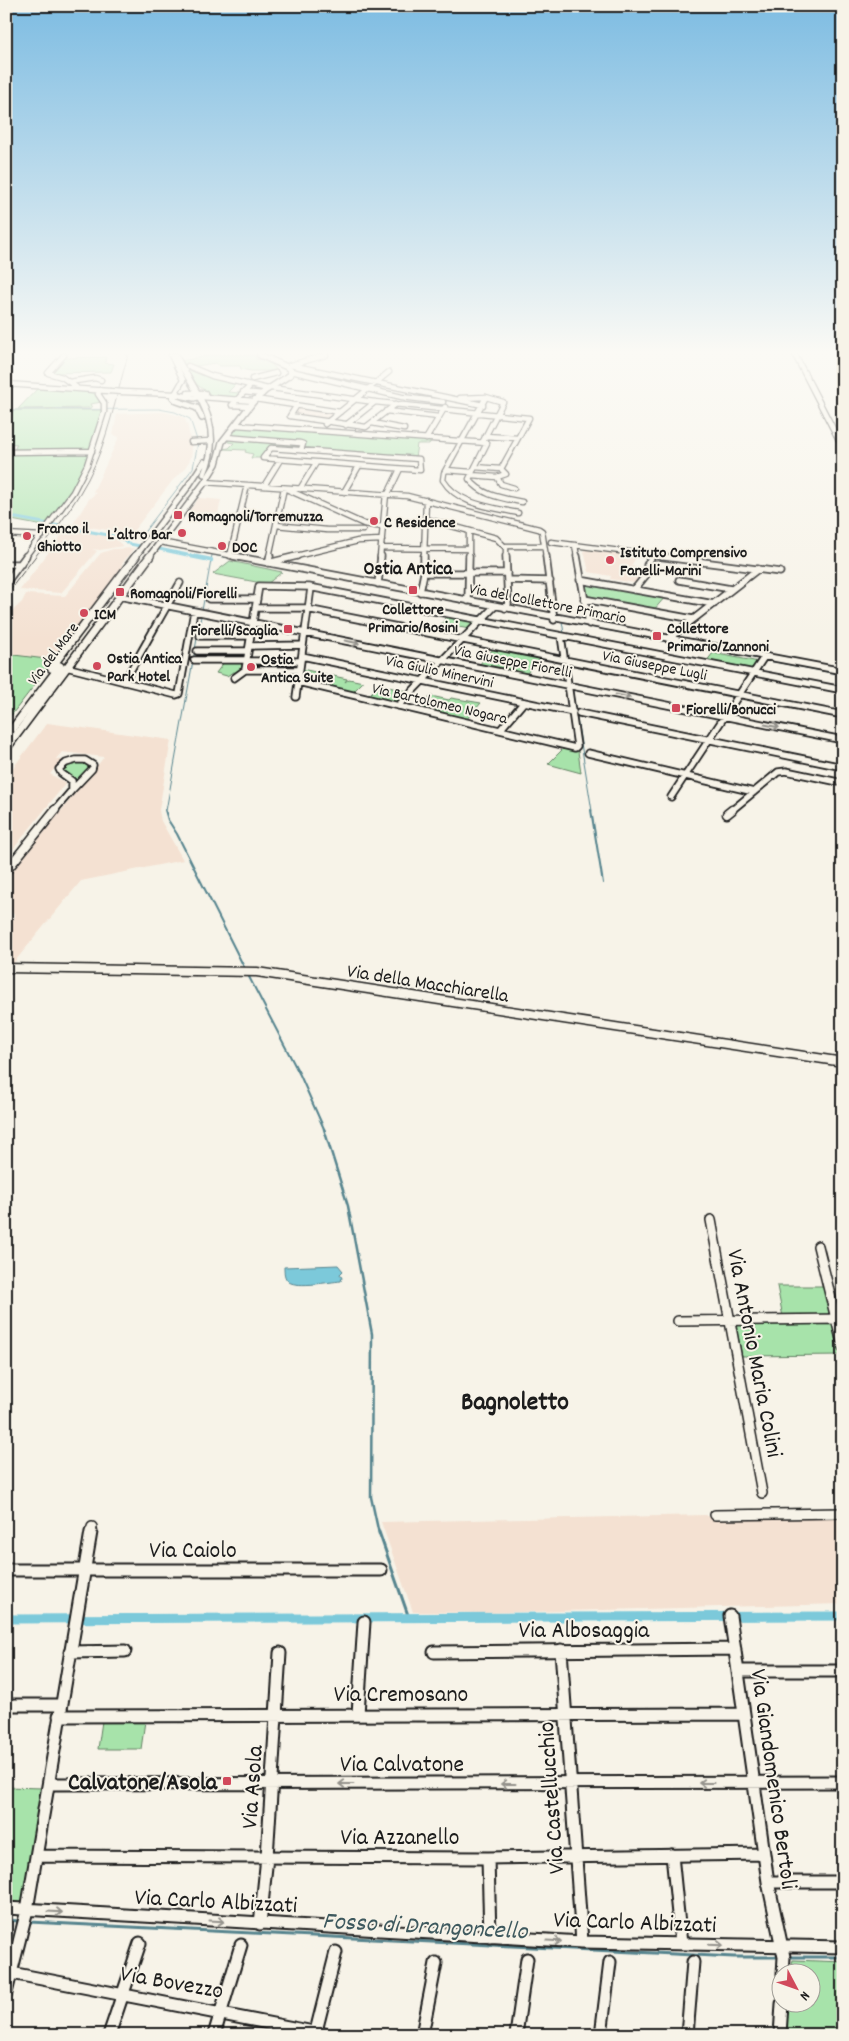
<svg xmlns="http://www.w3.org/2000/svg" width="849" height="2041" viewBox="0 0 849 2041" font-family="Dekko,sans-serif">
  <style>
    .built { fill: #f4e1d2 }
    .green { fill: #a7e3aa; stroke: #628063 }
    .water { fill: #7cc9da; stroke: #56848e }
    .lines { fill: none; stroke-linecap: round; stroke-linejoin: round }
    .stream-far3 { stroke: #56848e; stroke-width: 1 }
    .stream-far2 { stroke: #56848e; stroke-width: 2 }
    .stream-far1 { stroke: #56848e; stroke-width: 2.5 }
    .stream { stroke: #56848e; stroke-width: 3 }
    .canal-far2 { stroke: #7cc9da; stroke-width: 3 }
    .canal-far1 { stroke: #7cc9da; stroke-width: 4.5 }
    .canal { stroke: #7cc9da; stroke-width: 9 }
    .minor-far4-casing { stroke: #1c1c1c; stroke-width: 7 }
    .minor-far3-casing { stroke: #1c1c1c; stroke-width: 9 }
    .minor-far2-casing { stroke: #1c1c1c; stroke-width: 11 }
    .minor-far1-casing { stroke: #1c1c1c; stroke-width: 12 }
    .minor-casing { stroke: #1c1c1c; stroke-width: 15 }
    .major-far1-casing { stroke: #1c1c1c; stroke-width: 8 }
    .major-casing { stroke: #1c1c1c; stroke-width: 10 }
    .minor-far4 { stroke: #f7f3e8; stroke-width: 4.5 }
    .minor-far3 { stroke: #f7f3e8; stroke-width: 5.5 }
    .minor-far2 { stroke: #f7f3e8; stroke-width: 8 }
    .minor-far1 { stroke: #f7f3e8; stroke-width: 9 }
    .minor { stroke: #f7f3e8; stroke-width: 11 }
    .major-far1 { stroke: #f7f3e8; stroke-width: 5 }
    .major { stroke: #f7f3e8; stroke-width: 7 }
    .rail { stroke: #1c1c1c; stroke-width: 1 }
    .minor-bridge-casing { stroke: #1c1c1c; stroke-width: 7; stroke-linecap: butt }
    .minor-bridge { stroke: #f7f3e8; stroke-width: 4.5 }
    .oneway { stroke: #94928c }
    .poi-dot { fill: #d1495b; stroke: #f7f3e8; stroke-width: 2 }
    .labels { text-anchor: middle; stroke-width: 4; stroke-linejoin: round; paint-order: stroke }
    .far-poi-label { font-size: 16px; font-weight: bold; fill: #1c1c1c; stroke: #f7f3e8; text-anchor: start }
    .far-street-label { font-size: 16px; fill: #1c1c1c; stroke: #f7f3e8 }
    .far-quarter-label { font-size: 19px; font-weight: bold; fill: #1c1c1c; stroke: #f7f3e8 }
    .street-label { font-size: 20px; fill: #1c1c1c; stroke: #f7f3e8 }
    .near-street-label { font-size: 24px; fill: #1c1c1c; stroke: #f7f3e8 }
    .near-poi-label { font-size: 24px; font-weight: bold; fill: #1c1c1c; stroke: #f7f3e8; text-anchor: end }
    .near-water-label { font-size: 25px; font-style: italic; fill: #3e595e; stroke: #f7f3e8 }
    .near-quarter-label { font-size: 26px; font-weight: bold; fill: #1c1c1c; stroke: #f7f3e8 }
  </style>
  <rect width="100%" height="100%" fill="#f7f3e8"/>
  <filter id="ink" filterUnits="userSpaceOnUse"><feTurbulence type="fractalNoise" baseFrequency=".02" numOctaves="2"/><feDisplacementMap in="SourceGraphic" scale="10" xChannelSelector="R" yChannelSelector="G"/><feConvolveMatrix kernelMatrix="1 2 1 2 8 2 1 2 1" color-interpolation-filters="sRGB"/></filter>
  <g filter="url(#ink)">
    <path class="built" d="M299,406L337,412L326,421L292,416Z
      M164,412L181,416L185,419L188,427L192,452L190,460L182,472L173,480L131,534L73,524L89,499L96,493L93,492L119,437L113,435L117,414Z
      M199,498L221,500L218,514L188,512Z
      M67,528L113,537L123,546L100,550L92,549L97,551L61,593L20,590Z
      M583,547L638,554L631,566L647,569L635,583L610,579L611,576L589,572Z
      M134,548L122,564V572L54,660L6,654V617L22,602L26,594L65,596L101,553L113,549Z
      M47,723L171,740L159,810L161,821L183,860L81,881L11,966H6V927L15,917L6,901V880L104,757L62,752L56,759L62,760L50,774L66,783L6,858V777Z
      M706,1515L713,1519L843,1518V1604L483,1613L413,1612L381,1522Z"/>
    <path class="green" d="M212,355H255L256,359C265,360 273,363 277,371H251L241,369L240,366H220L215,363L190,367L194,372L237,383L228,392L239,393L235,398L211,396L210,394L193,382L181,361Z
      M106,357L105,363L114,364L111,372L48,373L64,358Z
      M39,387L98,391L96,394L102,402L90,404L92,408L18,409Z
      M13,410H106L87,465L49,527L6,519V452H13L17,444L6,443V424Z
      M237,427L432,440L429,444H417L415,458L304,449L305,443L237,437L231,435Z
      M228,438L301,445L299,448H267L264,455L260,457L261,458H251L253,454L245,452L246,450L222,449L229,448L234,443L228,442Z
      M230,561L282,572L267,584L213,574Z
      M584,582L665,597L653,611L587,598Z
      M449,615L478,621L470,629L441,624Z
      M495,647L542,657L525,675L478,666Z
      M713,653L759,662L752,671L706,662Z
      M6,654L54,660L6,722Z
      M225,661H243L242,670L238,673L233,672L227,676L216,673Z
      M302,669L347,679L345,682L349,679L363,682L351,694L300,681Z
      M379,685L411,692L398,704L366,698Z
      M431,696L449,700L451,698L481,703L466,720L419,709Z
      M564,748L578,751L581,773L548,764Z
      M70,763H84L89,767L75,785L74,779L62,770Z
      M777,1286H825L832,1316L783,1317Z
      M735,1322H834L842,1355L742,1356Z
      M102,1721H145L141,1749H98Z
      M6,1787L43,1788L23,1906L6,1904Z
      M793,1960L843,1962V2035H786L787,2004H812V1974L790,1973Z"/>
    <path class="water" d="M338,1265L343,1271L340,1274L342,1278L341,1281C329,1282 298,1288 289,1282C284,1278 284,1272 284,1267Z"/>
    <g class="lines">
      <path class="stream-far3" d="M6,410L159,409L175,412L190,419L198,443L193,468L139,539L144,542
        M162,545L233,559
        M267,565L491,608
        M496,609L843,675
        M562,621L568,658
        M568,663L592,811
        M166,811L212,555"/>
      <path class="stream-far2" d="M165,810L168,820L177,834L245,969
        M591,810L603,883
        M248,975L300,1075L325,1131"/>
      <path class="stream-far1" d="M324,1129L348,1206L372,1334L371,1497L379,1534"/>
      <path class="stream" d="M379,1532L409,1618
        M6,1920L19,1921
        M29,1922L734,1957H780
        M788,1957H843"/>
      <path class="canal-far2" d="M6,516L119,537L127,543
        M130,544L140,546
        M159,549L197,557"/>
      <path class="canal-far1" d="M191,556L211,560"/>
      <path class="canal" d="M6,1619L843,1616"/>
      <g class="minor-far4-casing">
        <path id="minor-far4" d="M64,355L48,373L62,377L76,387
          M795,355L843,448
          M290,365L483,405
          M291,365L326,355
          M188,366L212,376L268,389
          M291,371L402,397L443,402
          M252,379L276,373
          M69,382L95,378L101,380
          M6,384L109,391
          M271,388L375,402L529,418L501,469
          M123,392L175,394L183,380L171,355
          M243,392L262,394
          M189,397L188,393H205
          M202,397L254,401
          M486,397L444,473L443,480C458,505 492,507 518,513
          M460,398L486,397L503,402L482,443
          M255,399L340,412
          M232,405L251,385
          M232,405L250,406
          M297,405L290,416L366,427L396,404
          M386,411L439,417
          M372,423L404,429
          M325,424L389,372
          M236,425L487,443L469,479C482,496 502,498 522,502
          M346,425L375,402
          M485,436L518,438
          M226,437L300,443L303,444L301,450
          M426,439L445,407
          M191,442L210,441
          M271,448L419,459L420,470L263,458Z
          M6,452L92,451
          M446,470L472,472
          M471,475L497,477L506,474L501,469L475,467
          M497,477L501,484L514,488
          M205,482L407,496L539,529L542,531L546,557
          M264,486L280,460
          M300,489L316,463
          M344,492L359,466
          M388,494L400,469
          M426,519L496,538L506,548V557
          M276,525L327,530H363
          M6,534L42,536
          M160,542L240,557
          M551,542L666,557
          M575,545L577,557
          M506,546H544
          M381,548L468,549
          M230,556L247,485
          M25,557L73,492L87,465L104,412V403L98,394L100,390
          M269,557L284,488L364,524L383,527
          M292,557L358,541L382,540
          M380,557L386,494
          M424,557L426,500
          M469,557V531
          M652,557L653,555"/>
      </g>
      <g class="minor-far3-casing">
        <path id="minor-far3" d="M233,556L843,671
          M270,556L268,563L297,556
          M546,556L554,620
          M577,556L589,624
          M657,556L780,572
          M6,564H21
          M424,573H507
          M507,580L550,581
          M580,580L714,604
          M679,580L731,589
          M6,583L26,556
          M378,584L381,556
          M634,590L650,570L647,565L652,556
          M420,592L424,573V556
          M119,596L843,740
          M209,599H257
          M584,599L693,619
          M468,601L469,556
          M255,608H307
          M505,608L508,604L506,556
          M307,609L843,715
          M200,636H250
          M668,639L758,569
          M249,646L303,645
          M197,651H248
          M302,656L573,712
          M194,660H246
          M246,661H300
          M66,667L176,695L179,694L194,611
          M245,670H299
          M234,678L245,670L259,586L309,587L843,690
          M124,682L180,583
          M298,682L575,748L577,746L561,636
          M296,697L311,588
          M398,706L495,606
          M579,713L843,767
          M500,730L524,702
          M588,753L754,792
          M76,760H85L93,765L92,769L72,790V781L61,773L59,769L66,763Z
          M671,797L764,657
          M54,811L72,790
          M731,811L778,772L786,771L843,783"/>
      </g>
      <g class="minor-far2-casing">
        <path id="minor-far2" d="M727,814L732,810
          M6,871L55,810
          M6,968L257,972L843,1062"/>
      </g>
      <g class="minor-far1-casing">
        <path id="minor-far1" d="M711,1220L762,1493
          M818,1246L843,1347
          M678,1321L843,1319
          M715,1515L843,1513
          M91,1534L92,1527"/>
      </g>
      <g class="minor-casing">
        <path id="minor" d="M6,1570H381
          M730,1616L768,1882L784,1957L783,1974
          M561,1650L582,1942
          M70,1652L125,1651
          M434,1652L735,1649
          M738,1671H843
          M6,1705H61
          M358,1714L364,1622
          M59,1716L744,1714
          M49,1784L843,1782
          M672,1855L681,1944
          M36,1856L488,1858L764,1854
          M488,1858L490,1937
          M768,1882H843
          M6,1908L582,1942L843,1947
          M260,1924L267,1857L280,1653
          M6,1972L329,2035
          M6,1993L27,1910L91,1532
          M109,2035L140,1943
          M214,2035L241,1945
          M315,2035L336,1952
          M422,2035L436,1963
          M516,2035L527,1959
          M601,2035L610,1962
          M687,2035L693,1962
          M780,2035L782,2004"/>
      </g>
      <g class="major-far1-casing">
        <path id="major-far1" d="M175,355C198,396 225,425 204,474
          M175,394L173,397L177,401L197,408L202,418
          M175,394L194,398L205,395
          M135,557L187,488L204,462
          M149,557L205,482L216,464L222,442L253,402L265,391L290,375L291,371L287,367L260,355"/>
      </g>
      <g class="major-casing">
        <path id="major" d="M51,668L136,556
          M6,737L60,666
          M6,749L150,556"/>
      </g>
      <use href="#minor-far4" class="minor-far4"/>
      <use href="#minor-far3" class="minor-far3"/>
      <use href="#minor-far2" class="minor-far2"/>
      <use href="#minor-far1" class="minor-far1"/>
      <use href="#minor" class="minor"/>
      <use href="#major-far1" class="major-far1"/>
      <use href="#major" class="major"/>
      <path class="rail" d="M6,595C34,557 66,520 88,479C108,441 116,396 128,355"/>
      <g class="minor-bridge-casing">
        <path id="minor-bridge" d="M109,391L123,392"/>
      </g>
      <use href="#minor-bridge" class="minor-bridge"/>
    </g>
    <defs><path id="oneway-shaft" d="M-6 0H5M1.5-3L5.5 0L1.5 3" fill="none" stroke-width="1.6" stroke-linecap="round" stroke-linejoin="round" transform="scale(1.25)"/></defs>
    <g class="oneway">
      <use href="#oneway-shaft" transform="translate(352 642) rotate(12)"/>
      <use href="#oneway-shaft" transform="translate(623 696) rotate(11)"/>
      <use href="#oneway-shaft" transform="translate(772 726) rotate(11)"/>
      <use href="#oneway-shaft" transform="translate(706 1783) rotate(180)"/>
      <use href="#oneway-shaft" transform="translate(346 1784) rotate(-180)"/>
      <use href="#oneway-shaft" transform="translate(508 1784) rotate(-180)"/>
      <use href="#oneway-shaft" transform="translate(55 1912) rotate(3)"/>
      <use href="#oneway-shaft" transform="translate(217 1921) rotate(3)"/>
      <use href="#oneway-shaft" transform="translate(554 1941) rotate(3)"/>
      <use href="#oneway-shaft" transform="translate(716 1945) rotate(2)"/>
    </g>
  </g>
  <linearGradient id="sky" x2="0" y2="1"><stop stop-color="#7dbce2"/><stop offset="0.55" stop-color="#fbfaf5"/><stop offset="1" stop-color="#fbfaf5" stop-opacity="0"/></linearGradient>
  <rect width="849" height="641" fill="url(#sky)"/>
  <g class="poi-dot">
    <rect x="173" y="510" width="10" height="10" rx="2.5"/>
    <circle cx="374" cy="521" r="5"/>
    <circle cx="182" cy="533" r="5"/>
    <circle cx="27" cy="536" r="5"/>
    <circle cx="222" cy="546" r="5"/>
    <circle cx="610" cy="560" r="5"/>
    <rect x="408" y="585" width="10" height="10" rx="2.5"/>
    <rect x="115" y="587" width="10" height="10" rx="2.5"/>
    <circle cx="84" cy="613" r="5"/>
    <rect x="283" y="624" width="10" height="10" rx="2.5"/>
    <rect x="652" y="631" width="10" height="10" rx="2.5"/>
    <circle cx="97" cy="666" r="5"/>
    <circle cx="251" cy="667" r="5"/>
    <rect x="671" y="703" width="10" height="10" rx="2.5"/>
    <rect x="222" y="1776" width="10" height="10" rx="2.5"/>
  </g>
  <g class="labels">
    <g class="far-poi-label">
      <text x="188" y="521">Romagnoli/Torremuzza</text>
      <text x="384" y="527">C Residence</text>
      <text x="37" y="533">Franco il<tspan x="37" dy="18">Ghiotto</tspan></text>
      <text x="172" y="539" text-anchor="end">L’altro Bar</text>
      <text x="232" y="552">DOC</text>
      <text x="620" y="557">Istituto Comprensivo<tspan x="620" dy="18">Fanelli-Marini</tspan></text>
      <text x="130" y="598">Romagnoli/Fiorelli</text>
      <text x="413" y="614" text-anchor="middle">Collettore<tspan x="413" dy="18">Primario/Rosini</tspan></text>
      <text x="94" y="619">ICM</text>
      <text x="667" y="633">Collettore<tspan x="667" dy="18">Primario/Zannoni</tspan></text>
      <text x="278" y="635" text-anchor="end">Fiorelli/Scaglia</text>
      <text x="107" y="663">Ostia Antica<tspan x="107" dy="18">Park Hotel</tspan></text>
      <text x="261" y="664">Ostia<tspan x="261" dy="18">Antica Suite</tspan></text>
      <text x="686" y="714">Fiorelli/Bonucci</text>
    </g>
    <g class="far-street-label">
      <text transform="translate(548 602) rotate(11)" y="6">Via del Collettore Primario</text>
      <text transform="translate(52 653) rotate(-53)" y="6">Via del Mare</text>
      <text transform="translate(513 660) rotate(11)" y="6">Via Giuseppe Fiorelli</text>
      <text transform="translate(655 664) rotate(11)" y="6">Via Giuseppe Lugli</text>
      <text transform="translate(440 670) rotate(12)" y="6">Via Giulio Minervini</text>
      <text transform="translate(440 702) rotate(13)" y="6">Via Bartolomeo Nogara</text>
    </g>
    <g class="far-quarter-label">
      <text x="408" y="574">Ostia Antica</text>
    </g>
    <g class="street-label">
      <text transform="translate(428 982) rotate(9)" y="7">Via della Macchiarella</text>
    </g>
    <g class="near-street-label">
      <text transform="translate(756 1353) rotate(79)" y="8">Via Antonio Maria Colini</text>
      <text x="193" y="1557">Via Caiolo</text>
      <text x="584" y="1637">Via Albosaggia</text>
      <text x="401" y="1701">Via Cremosano</text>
      <text x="402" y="1771">Via Calvatone</text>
      <text transform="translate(775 1779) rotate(82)" y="8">Via Giandomenico Bertoli</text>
      <text transform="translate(251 1787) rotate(-86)" y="8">Via Asola</text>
      <text transform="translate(550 1798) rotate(-94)" y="8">Via Castellucchio</text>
      <text x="400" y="1844">Via Azzanello</text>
      <text transform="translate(216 1900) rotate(3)" y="8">Via Carlo Albizzati</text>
      <text transform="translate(635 1921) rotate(2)" y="8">Via Carlo Albizzati</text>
      <text transform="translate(172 1981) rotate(10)" y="8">Via Bovezzo</text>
    </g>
    <g class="near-poi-label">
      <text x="217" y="1789">Calvatone/Asola</text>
    </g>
    <g class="near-water-label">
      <text transform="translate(425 1924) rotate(3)" y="9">Fosso di Drangoncello</text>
    </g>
    <g class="near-quarter-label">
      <text x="515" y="1409">Bagnoletto</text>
    </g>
  </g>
  <rect width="849" height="2041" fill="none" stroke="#f7f3e8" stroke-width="25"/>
  <rect x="12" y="12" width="824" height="2016" fill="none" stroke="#1c1c1c" stroke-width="2" filter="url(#ink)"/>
  <g transform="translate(796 1988) rotate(131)"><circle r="24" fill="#f7f3e8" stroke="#9f9d96"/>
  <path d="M0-4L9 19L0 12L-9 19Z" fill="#d1495b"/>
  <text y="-8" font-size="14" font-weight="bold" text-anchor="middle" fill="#1c1c1c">N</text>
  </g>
</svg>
